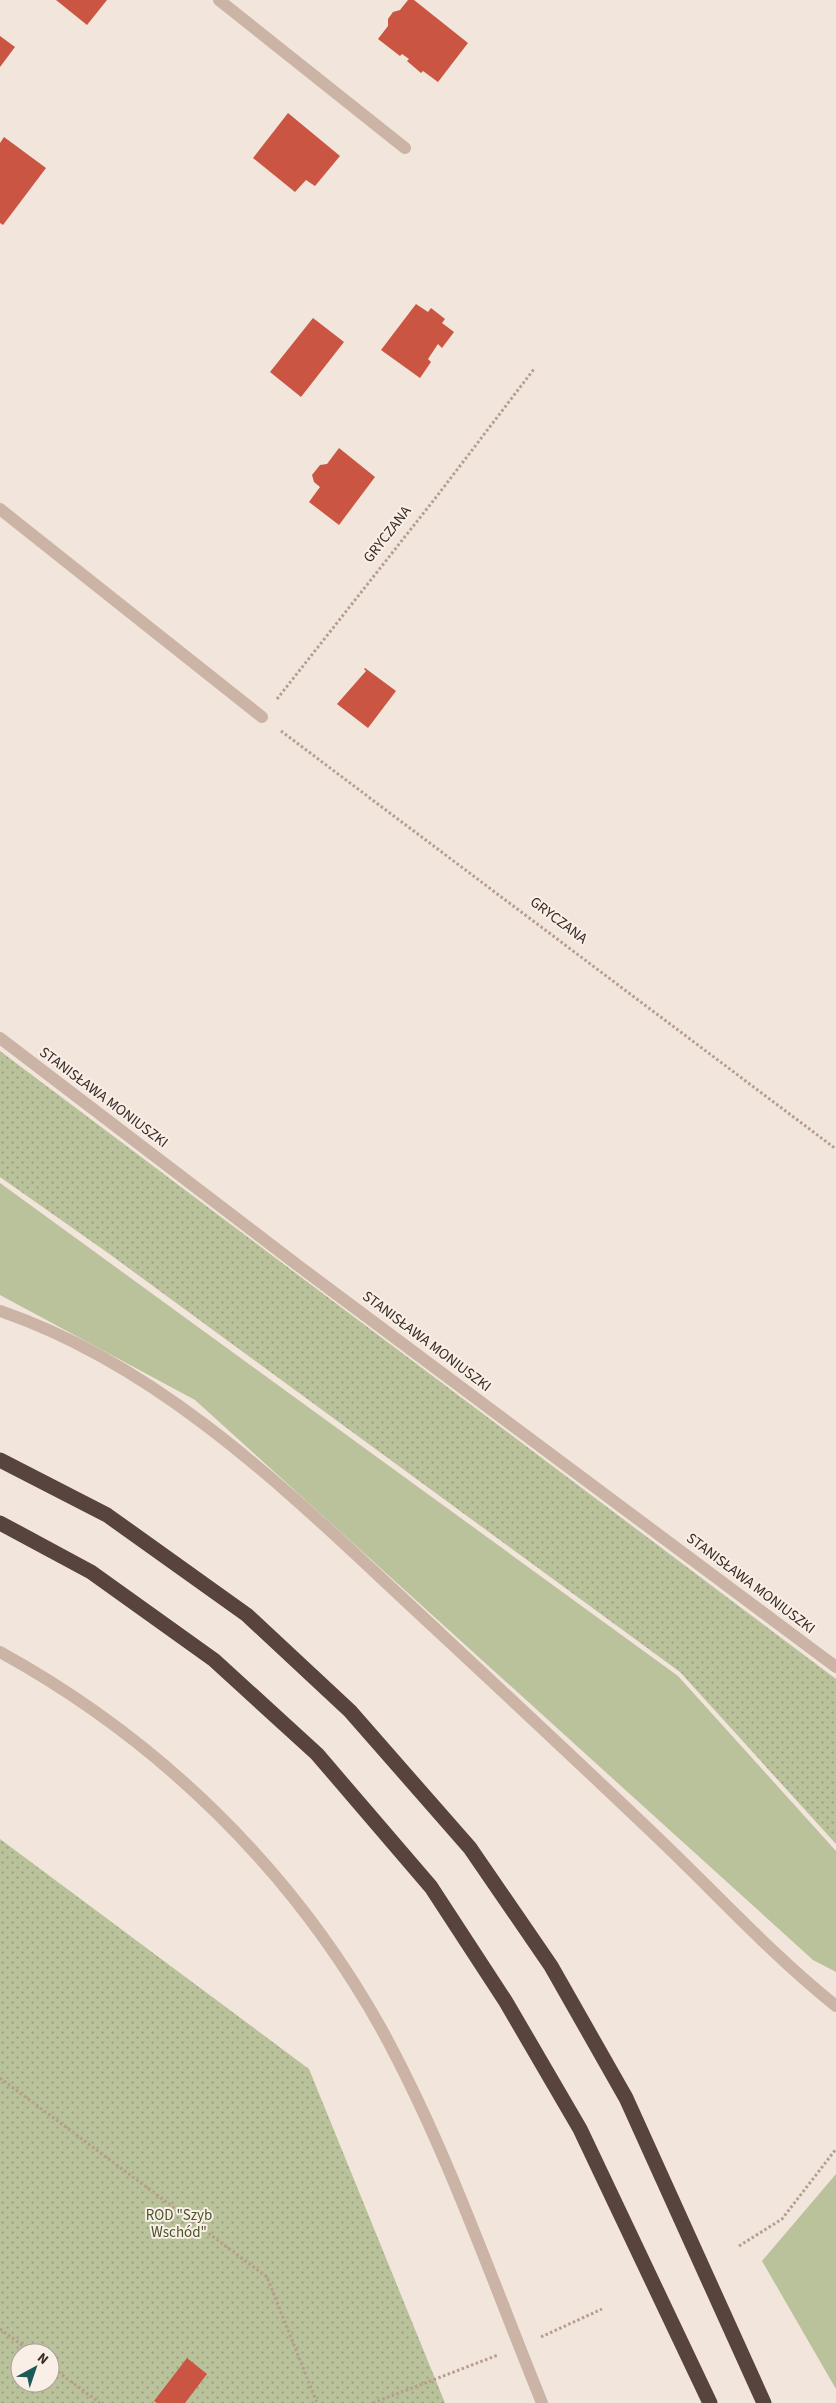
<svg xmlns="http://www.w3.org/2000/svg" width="836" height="2403" viewBox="0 0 836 2403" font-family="'Source Sans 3',sans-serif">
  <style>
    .grass { fill: #b9c29a }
    .garden { fill: url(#garden-dots); fill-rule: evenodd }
    .building { fill: #c95542 }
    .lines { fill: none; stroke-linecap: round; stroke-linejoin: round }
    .path { stroke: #b79d90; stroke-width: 3; stroke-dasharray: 2.5 2.5; stroke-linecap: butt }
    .minor { stroke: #cbb3a6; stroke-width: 12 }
    .highway { stroke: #58433e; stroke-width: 15 }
    .labels { text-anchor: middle; stroke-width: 4; stroke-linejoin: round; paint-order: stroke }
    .street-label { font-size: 15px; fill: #372b27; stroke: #faefe7 }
    .park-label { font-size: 15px; fill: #4a562a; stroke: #faefe7 }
  </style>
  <defs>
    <pattern id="garden-dots" width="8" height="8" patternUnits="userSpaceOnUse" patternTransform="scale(1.25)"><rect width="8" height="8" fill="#b9c29a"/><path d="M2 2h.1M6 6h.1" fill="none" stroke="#979e7e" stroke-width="1.8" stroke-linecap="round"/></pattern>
  </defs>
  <rect width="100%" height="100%" fill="#f2e5db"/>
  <path class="grass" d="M0,1183L678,1676L836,1851V1972L813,1960L195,1400L0,1295Z
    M836,2174V2389L762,2261Z"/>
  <path class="garden" d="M0,1051L836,1679V1844L680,1672L108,1253L0,1177Z
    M0,1839L309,2069L445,2403H0ZM20,2353H50V2383H20Z"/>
  <path class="building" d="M56,0H107L87,25Z
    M408,0H414L468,43L438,82L423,71L421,73L407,61L409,59L402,54L400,56L378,39L388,26V19L393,12L400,10Z
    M0,36L15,47L0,67Z
    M288,113L340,156L315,186L306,180L295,192L253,158Z
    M4,137L46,168L3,225L0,223V143Z
    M416,304L428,312L431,308L445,319L442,323L454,332L442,348L438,344L428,359L431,362L420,378L381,350Z
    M313,318L344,342L301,397L270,372Z
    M339,448L375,477L339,525L309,502L320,487L314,482L312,475L320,465L327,464Z
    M365,668L396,691L368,728L337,704L366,671L364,669Z
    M187,2358L207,2374L185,2403H157L154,2401Z"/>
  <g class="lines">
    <path class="path" d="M277,699L437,496L534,369
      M281,731L836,1149
      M0,2078L267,2277L317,2403
      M739,2246L782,2219L836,2149
      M0,2329L33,2353
      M541,2337L602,2309
      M50,2366L100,2403
      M373,2403L498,2355"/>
    <path class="minor" d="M219,0L405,148
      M0,509L262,717
      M0,1038L300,1267L836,1667
      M0,1311C147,1361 268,1472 380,1577C472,1663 565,1749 656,1836C716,1893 772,1955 836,2006
      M0,1652C160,1740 293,1870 382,2030C447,2149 491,2278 542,2403"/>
    <path class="highway" d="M0,1460L107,1515L247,1615L350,1711L470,1848L551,1966L626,2098L764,2403
      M0,1523L91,1572L214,1660L317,1754L431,1887L506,2002L580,2129L710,2403"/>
  </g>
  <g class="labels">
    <g class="street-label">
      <text transform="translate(387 534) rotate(-52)" y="5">GRYCZANA</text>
      <text transform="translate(559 920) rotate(37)" y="5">GRYCZANA</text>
      <text transform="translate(104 1097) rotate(37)" y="5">STANISŁAWA MONIUSZKI</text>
      <text transform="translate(427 1341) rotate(37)" y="5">STANISŁAWA MONIUSZKI</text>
      <text transform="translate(751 1583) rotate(37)" y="5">STANISŁAWA MONIUSZKI</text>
    </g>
    <g class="park-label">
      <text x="179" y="2220">ROD "Szyb<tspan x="179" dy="17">Wschód"</tspan></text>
    </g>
  </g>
  <g transform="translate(35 2368) rotate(40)"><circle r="24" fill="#faefe7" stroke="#aca19a"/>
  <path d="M0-4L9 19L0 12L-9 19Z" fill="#1c5957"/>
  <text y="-8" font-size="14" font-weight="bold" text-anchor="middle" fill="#372b27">N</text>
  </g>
</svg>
